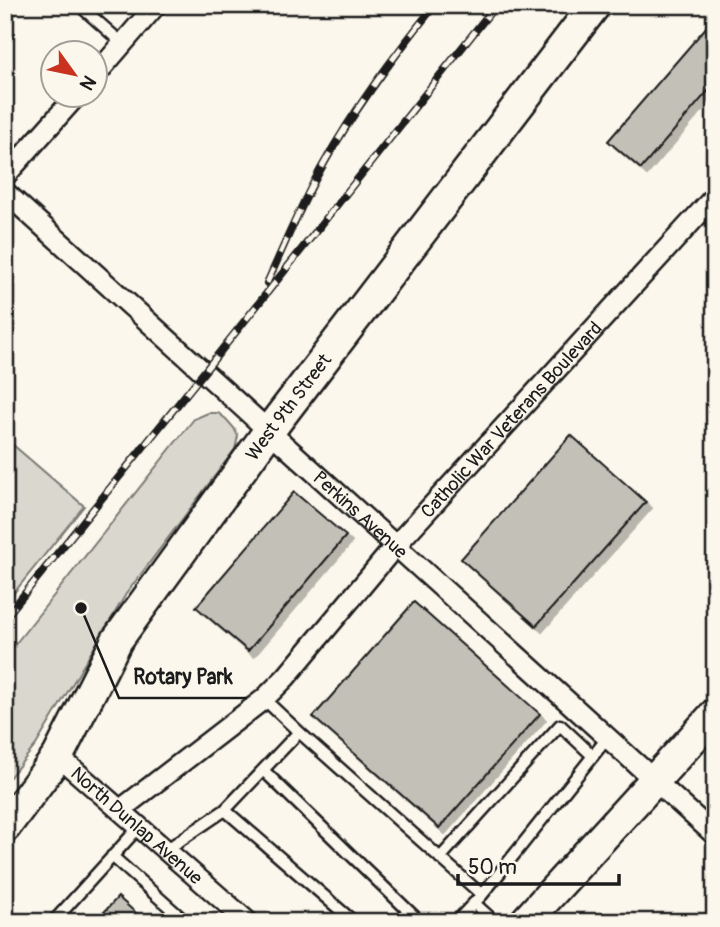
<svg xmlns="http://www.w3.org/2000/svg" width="720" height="927" viewBox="0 0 720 927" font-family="Pangolin,sans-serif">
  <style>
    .green { fill: #dad7ce; stroke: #7b7a75; stroke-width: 2 }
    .building { fill: #c3c0b8; stroke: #1c1c1c; stroke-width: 2; filter: url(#shadow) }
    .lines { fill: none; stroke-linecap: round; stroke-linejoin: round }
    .lane-casing { stroke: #1c1c1c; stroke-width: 15 }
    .street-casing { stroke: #1c1c1c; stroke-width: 24 }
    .primary-casing { stroke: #1c1c1c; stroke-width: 35 }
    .lane { stroke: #fbf7ec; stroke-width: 10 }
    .street { stroke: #fbf7ec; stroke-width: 19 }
    .primary { stroke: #fbf7ec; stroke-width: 30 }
    .rail-casing { stroke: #1c1c1c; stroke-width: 8 }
    .rail { stroke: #fbf7ec; stroke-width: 5; stroke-dasharray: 16; stroke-linecap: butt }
    .labels { text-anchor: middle; stroke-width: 5; stroke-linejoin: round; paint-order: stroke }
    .street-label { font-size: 19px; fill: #1c1c1c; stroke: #fbf7ec }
    .leader { fill: none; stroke: #1c1c1c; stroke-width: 2.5 }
    .callout-dot { fill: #1c1c1c; stroke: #fbf7ec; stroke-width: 2.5 }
    .callout-label { font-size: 21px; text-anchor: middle; font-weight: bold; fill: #1c1c1c; stroke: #fbf7ec; stroke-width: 5; stroke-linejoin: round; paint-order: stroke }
  </style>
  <defs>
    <filter id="shadow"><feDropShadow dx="6" dy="6" stdDeviation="0" flood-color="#0004"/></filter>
  </defs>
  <rect width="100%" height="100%" fill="#fbf7ec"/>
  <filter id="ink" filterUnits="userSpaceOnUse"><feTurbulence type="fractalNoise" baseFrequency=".0143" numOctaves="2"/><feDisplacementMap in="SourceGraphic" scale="14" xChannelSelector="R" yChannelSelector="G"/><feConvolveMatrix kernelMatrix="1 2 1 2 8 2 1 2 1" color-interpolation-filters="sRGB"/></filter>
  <g filter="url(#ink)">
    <path class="green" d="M208,413H218L226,419L234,428L238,436L235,449L126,594L36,745L5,783V657L194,419Z
      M5,438L84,506L5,604Z"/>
    <path class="building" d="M715,17V83L641,169L608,141Z
      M571,435L646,502L536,626L461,559Z
      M294,492L346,536L248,651L196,607Z
      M414,602L540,714L439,828L313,717Z
      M118,897L146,922H95Z"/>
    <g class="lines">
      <g class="lane-casing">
        <path id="lane" d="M79,5L123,44
          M264,699L299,732L482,895L474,903L495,922
          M263,770L420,922
          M225,810L299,732
          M166,850L225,810L354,922
          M112,856L186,922
          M440,858L560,725L593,756
          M482,895L608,737
          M53,922L139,827
          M456,922L474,903"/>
      </g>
      <g class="street-casing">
        <g id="street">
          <path d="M94,77L156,5"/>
          <path d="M5,176L78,94"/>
          <path id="s1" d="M5,192L715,835"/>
          <path id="s2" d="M58,756L248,922"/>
          <path id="s3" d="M120,810L264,699L286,677L396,545L715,196"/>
        </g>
      </g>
      <g class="primary-casing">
        <g id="primary">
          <path id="s4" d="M5,827L58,756L117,640L269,431L595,5"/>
          <path d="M525,922L715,714"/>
        </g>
      </g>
      <use href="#lane" class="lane"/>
      <use href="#street" class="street"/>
      <use href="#primary" class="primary"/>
      <g class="rail-casing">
        <path id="rail" d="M267,283C285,244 301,204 322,167C355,108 393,57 435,5
          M5,618L204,372L496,5"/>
      </g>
      <use href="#rail" class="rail"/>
    </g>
  </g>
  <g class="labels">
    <g class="street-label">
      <text dy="7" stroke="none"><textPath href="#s4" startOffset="508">West 9th Street</textPath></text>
      <text dy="7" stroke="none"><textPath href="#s3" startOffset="555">Catholic War Veterans Boulevard</textPath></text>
      <text dy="7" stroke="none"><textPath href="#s1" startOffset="480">Perkins Avenue</textPath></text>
      <text dy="7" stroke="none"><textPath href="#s2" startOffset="105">North Dunlap Avenue</textPath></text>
    </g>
  </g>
  <path class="leader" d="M81 608L119 698H247"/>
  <circle class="callout-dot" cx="81" cy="608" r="7"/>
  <g class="callout-label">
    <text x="183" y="684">Rotary Park</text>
  </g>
  <rect width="720" height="927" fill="none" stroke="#fbf7ec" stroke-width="28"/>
  <rect x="14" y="14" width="692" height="899" fill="none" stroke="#1c1c1c" stroke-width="2.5" filter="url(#ink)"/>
  <g transform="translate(74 74) rotate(123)"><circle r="33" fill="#fbf7ec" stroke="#a29f99" stroke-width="2"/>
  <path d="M0-5L12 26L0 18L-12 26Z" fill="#c8321e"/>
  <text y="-10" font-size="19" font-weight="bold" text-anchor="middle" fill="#1c1c1c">N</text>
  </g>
  <path d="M458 874v10h161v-10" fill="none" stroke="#1c1c1c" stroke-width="3.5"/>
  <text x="468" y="874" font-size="21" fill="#1c1c1c" stroke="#fbf7ec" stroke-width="5" paint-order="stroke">50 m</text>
</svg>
